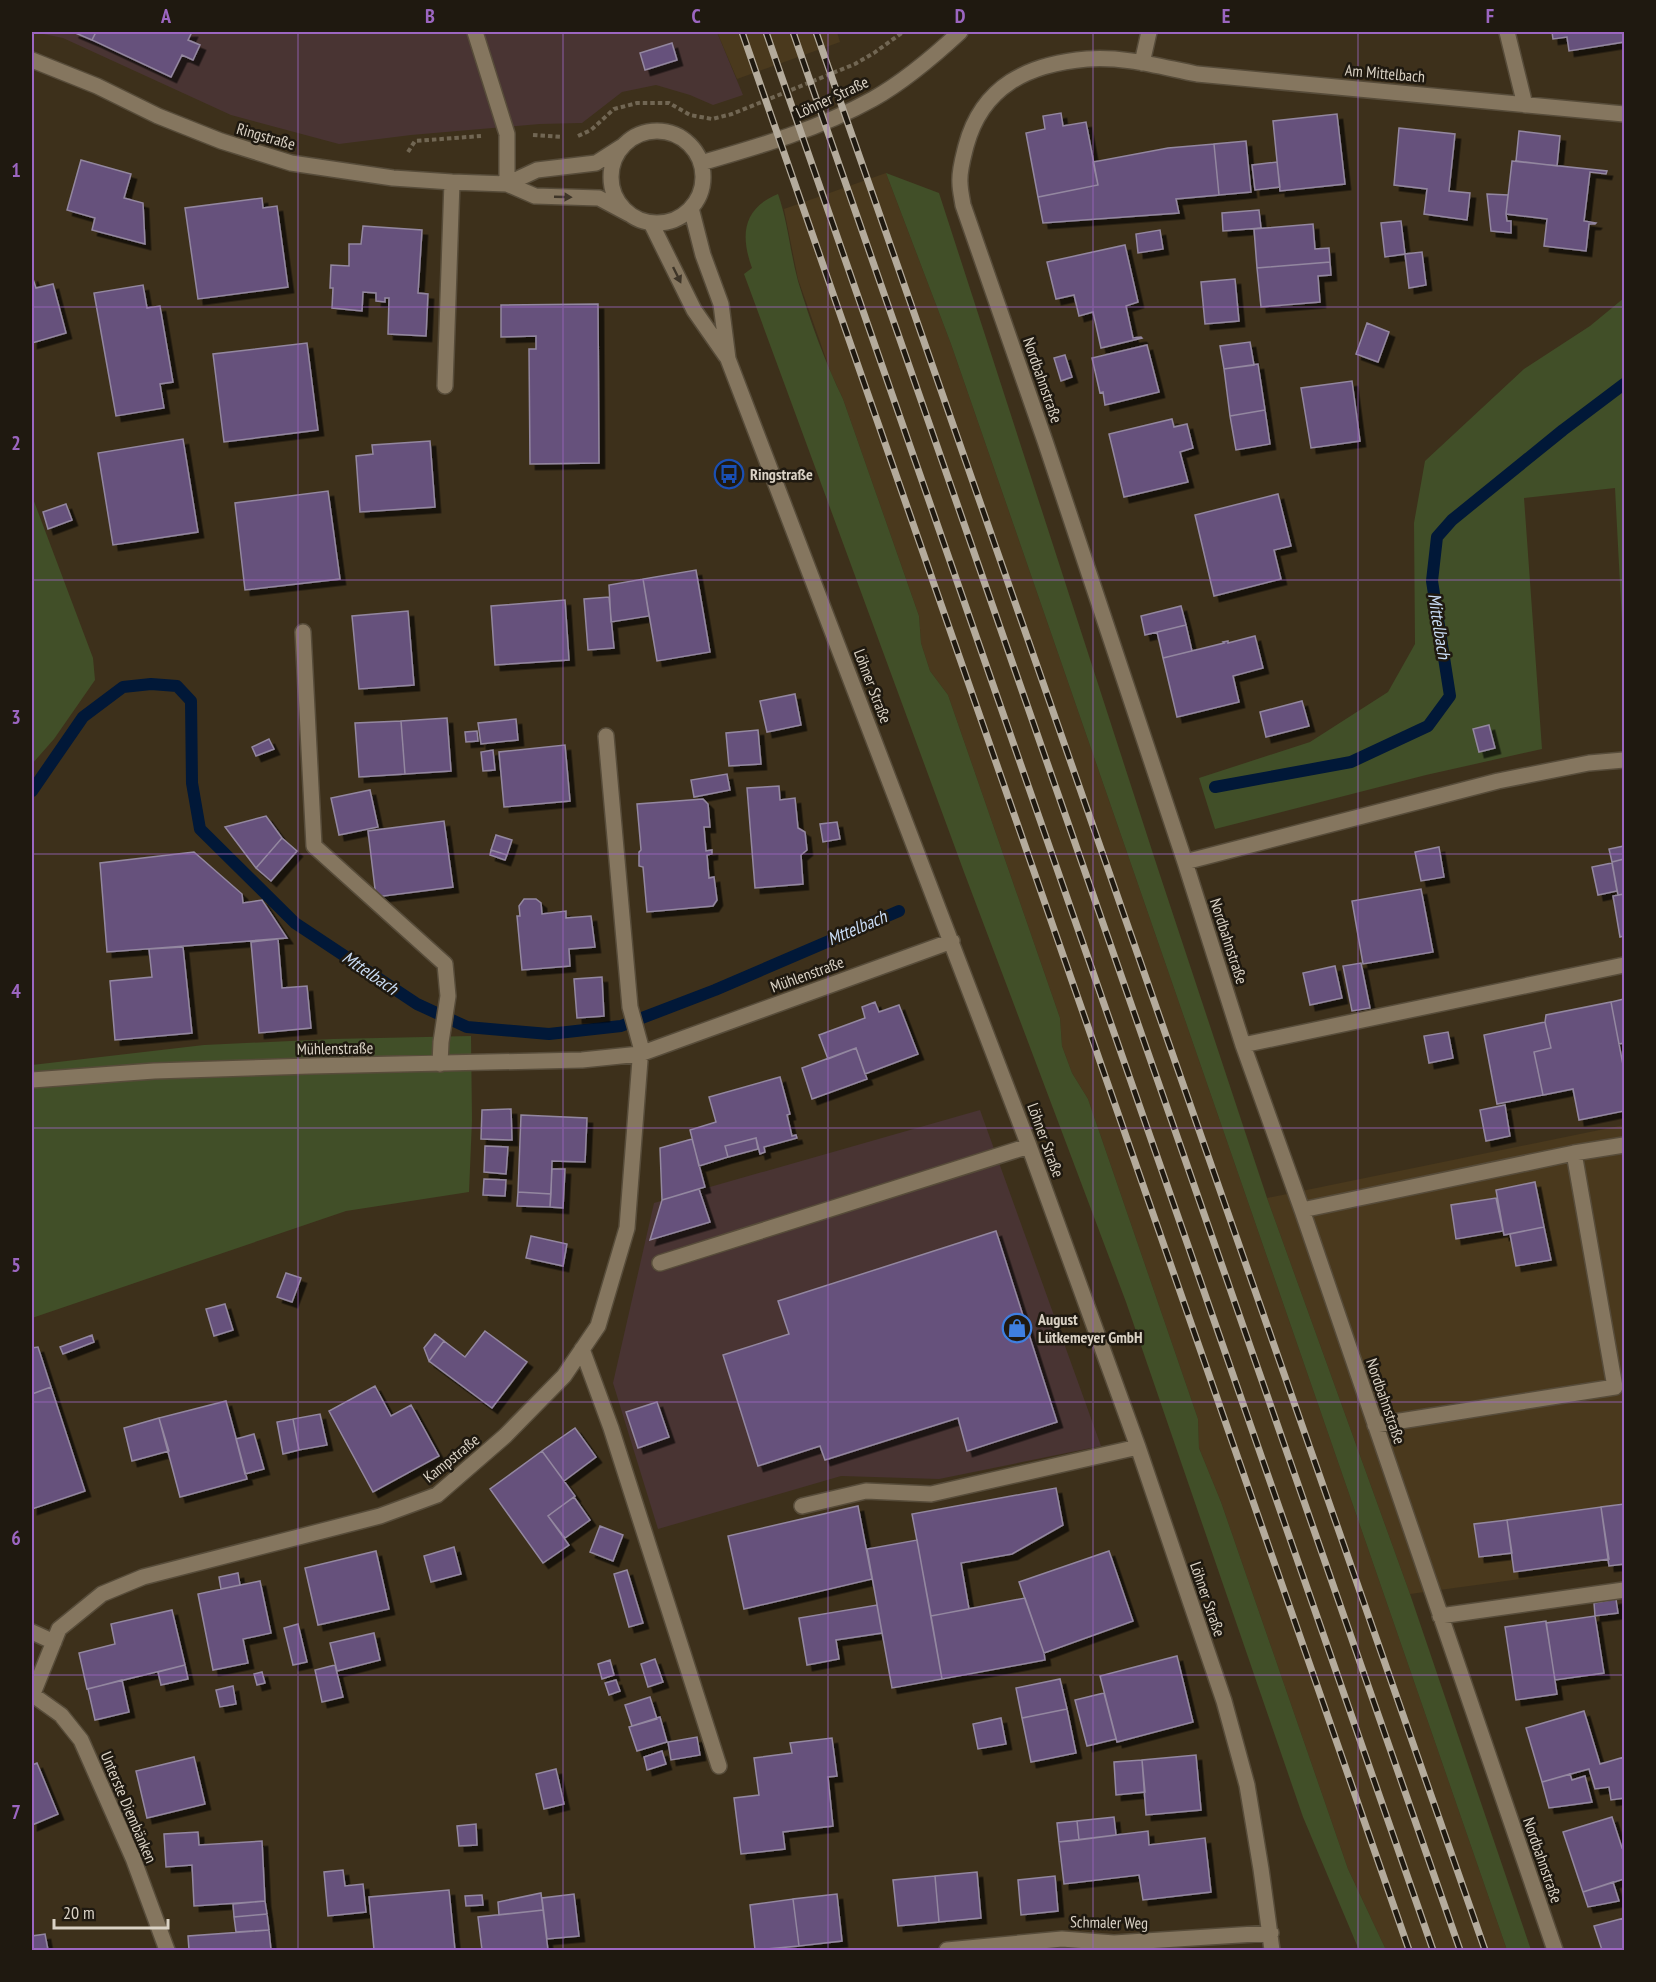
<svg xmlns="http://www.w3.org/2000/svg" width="1656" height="1982" viewBox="0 0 1656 1982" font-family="'PT Sans Narrow',sans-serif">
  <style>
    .commercial { fill: #493433 }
    .built { fill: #4a391d }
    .green { fill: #414f28 }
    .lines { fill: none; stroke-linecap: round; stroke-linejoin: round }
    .stream { stroke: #011838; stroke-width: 12 }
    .building { fill: #66517b; stroke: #9387a0; stroke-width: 1.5; filter: url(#shadow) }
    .minor-casing { stroke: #574c3a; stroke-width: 18 }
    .path { stroke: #716653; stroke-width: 4; stroke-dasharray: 4.5 3; stroke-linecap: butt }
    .minor { stroke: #85765f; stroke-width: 15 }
    .rail-casing { stroke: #b4ab9c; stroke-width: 7 }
    .rail { stroke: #1f1910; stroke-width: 4.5; stroke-dasharray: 14; stroke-linecap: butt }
    .oneway { fill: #3e3528 }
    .grid { fill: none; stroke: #9c66c1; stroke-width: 1.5; stroke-opacity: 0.55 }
    .labels { text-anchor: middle; stroke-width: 5; stroke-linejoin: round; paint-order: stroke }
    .street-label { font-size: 16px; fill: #dad2c5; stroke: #1f1910 }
    .poi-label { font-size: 16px; font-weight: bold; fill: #dad2c5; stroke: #1f1910; text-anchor: start }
    .water-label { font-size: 18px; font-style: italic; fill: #c9dcf5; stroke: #1f1910 }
    .neatline { fill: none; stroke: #9c66c1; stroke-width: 2 }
    .grid-label { font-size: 20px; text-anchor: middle; font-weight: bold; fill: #9c66c1 }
  </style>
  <defs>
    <filter id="shadow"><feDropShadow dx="5.5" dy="5.5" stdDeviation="0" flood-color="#0009"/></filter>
  </defs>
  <rect width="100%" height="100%" fill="#3d301b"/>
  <path class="commercial" d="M33,32H717L743,95L713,105L690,95L656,85L622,92L582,123L540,124L411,135L339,144L231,115L63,38Z
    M980,1110L1101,1446L939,1479L841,1476L658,1529L613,1383L654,1203Z"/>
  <path class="built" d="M717,32H837L840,42L737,79Z
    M886,173L951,344L1507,1950H1386L1348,1869L1221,1502L1199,1448L1198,1419L1088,1099L1072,1073L1062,1046L1060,1018L948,695L930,671L921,643L919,616L843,399L831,373L798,279L784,209Z
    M1624,1125V1565L1410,1594L1267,1198Z"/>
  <path class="green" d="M886,173L939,193L1158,869L1267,1198L1410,1594L1531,1950H1507L951,344Z
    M778,194C788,222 790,252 798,281C810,321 825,362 843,399L919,616L921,643L930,671L948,695L1060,1018L1062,1046L1072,1073L1088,1099L1198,1419L1199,1448L1221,1502L1348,1869L1386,1950H1359L1303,1817L1126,1302L964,872L744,274L752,268C740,235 743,208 778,194Z
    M1624,298V661L1615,488L1524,498L1542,749L1426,775L1215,829L1199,778L1310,742L1388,692L1415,644L1414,523L1425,461L1524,369L1590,326Z
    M32,496L93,658L95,680L54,739L32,764Z
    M471,1036L472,1120L469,1192L346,1211L32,1318V1065L204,1045L333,1039Z"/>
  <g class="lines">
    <path class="stream" d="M1215,787L1351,762L1428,726L1450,696L1432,581L1437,537L1452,520L1563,430L1624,384
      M32,791L83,717L123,687L151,684L177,686L191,701L192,783L200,829L295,923L417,1004L467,1027L549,1034L621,1026L715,990L899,911"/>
  </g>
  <path class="building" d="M73,32H96L92,40Z
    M96,32H192L188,40L200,45L193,60L182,55L171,77L92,40Z
    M1552,32H1624V42L1569,51L1567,37L1553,39Z
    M672,43L677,60L645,70L640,53Z
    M1061,113L1063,126L1086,122L1098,185L1038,197L1026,133L1045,129L1043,116Z
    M1337,114L1345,184L1280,191L1273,121Z
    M1399,128L1455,134L1449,191L1470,193L1467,220L1424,214L1427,189L1394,185Z
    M1519,131L1560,136L1557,166L1516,161Z
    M1246,141L1251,192L1219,195L1214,144Z
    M1214,144L1219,195L1176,199L1179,213L1043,223L1038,197L1098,185L1093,162L1168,148Z
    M81,160L131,174L124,198L143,203L145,244L92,230L95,218L67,210Z
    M1512,161L1607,171L1606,174L1590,172L1584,221L1596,223L1595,224H1589L1586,251L1544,246L1547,219L1506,214Z
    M1277,162L1280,187L1255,190L1252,165Z
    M1487,194L1508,195L1506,214L1507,221H1511V233L1491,231Z
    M262,198L263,208L277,206L288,287L198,299L185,208Z
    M1259,210L1261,228L1223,231L1222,213Z
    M1401,221L1405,254L1385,257L1381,223Z
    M1313,224L1315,249L1329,248L1330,262L1257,268L1254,229Z
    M363,226L422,230L418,293L428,294L426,336L388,334L389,298H385V302L376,301V293L363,292L362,311L332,308L333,288H330L331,265L349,266V244H361Z
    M1160,230L1163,249L1138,253L1136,234Z
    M1125,245L1138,302L1126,306L1133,338L1141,337L1142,338L1101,348L1093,312L1079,316L1074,295L1056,299L1047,262Z
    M1422,252L1426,285L1409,288L1405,254Z
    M1330,262L1331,275L1318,276L1320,302L1261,307L1257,268Z
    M32,276L36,288L53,284L66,333L32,343Z
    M1235,279L1239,321L1205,324L1201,282Z
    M143,285L147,308L160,306L173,382L160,384L164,408L116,416L94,293Z
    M598,304L599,463L530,464L529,349H536V336L501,337V305Z
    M1367,323L1389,332L1378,362L1356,354Z
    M1250,342L1254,365L1224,369L1220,346Z
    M307,343L318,430L224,442L213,354Z
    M1147,345L1159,392L1105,405L1103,392L1100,393L1092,358Z
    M1065,355L1072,377L1061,381L1054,358Z
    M1258,364L1265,410L1230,416L1224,369Z
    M1352,381L1360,441L1311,448L1301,388Z
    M1265,410L1270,444L1236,450L1230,416Z
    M1172,419L1174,427L1187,424L1193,448L1180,452L1188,482L1124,497L1109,434Z
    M183,439L198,532L113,545L98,453Z
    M430,441L435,507L360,512L356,456L373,454L372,445Z
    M328,491L340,579L245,590L235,503Z
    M1278,494L1291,546L1274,550L1281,579L1214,596L1195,515Z
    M66,504L72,520L48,529L43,512Z
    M696,570L710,652L657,661L643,579Z
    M643,579L649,616L611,622L609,585Z
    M609,597L614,648L588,650L584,599Z
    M565,600L569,660L495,665L491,606Z
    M1181,606L1186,625L1145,635L1141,616Z
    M408,611L414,685L359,689L352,616Z
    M1186,625L1192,651L1163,658L1157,632Z
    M1255,636L1263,668L1233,676L1239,702L1177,717L1163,658L1224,643L1223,642L1228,641V643Z
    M795,694L801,725L767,732L760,701Z
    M1302,701L1309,726L1266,737L1260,712Z
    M447,718L451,771L405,774L401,721Z
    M516,719L518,740L481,744L478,723Z
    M401,721L405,774L359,777L355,723Z
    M1489,725L1495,748L1479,752L1473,729Z
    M758,730L761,764L729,766L726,733Z
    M477,731L478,741L466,742L465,732Z
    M269,739L274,749L256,756L252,747Z
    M565,745L570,801L504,807L499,752Z
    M493,750L495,770L483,771L481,752Z
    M727,774L730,790L694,797L691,780Z
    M779,786L780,800L795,798L798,828L805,832L807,850L801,855L803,884L755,888L747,788Z
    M370,790L378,827L339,835L331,798Z
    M703,799L708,804L710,827H704L706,851L712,850V854L707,855L709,878L714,877L717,900L713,906L647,912L643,867L639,866V852L641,850L637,804Z
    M266,816L282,838L256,868L225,827Z
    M444,821L453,887L376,897L368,831Z
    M837,822L840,839L823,842L820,824Z
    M496,835L512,840L507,855L491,850Z
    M282,838L297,851L271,881L256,868Z
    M1624,846V859L1612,862L1609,849Z
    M1439,847L1444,877L1421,881L1415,852Z
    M491,850L507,855L505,860L490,855Z
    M194,852L242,894L243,903L262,900L287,938L107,952L100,863Z
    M1624,859V894L1618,895L1612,862Z
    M1612,863L1617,891L1598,895L1592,867Z
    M1421,889L1433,952L1363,964L1352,901Z
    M1624,894V936L1620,937L1613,896Z
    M524,899H536L541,903L542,914L566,911V918L591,916L595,947L569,949L570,966L522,970L517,916H520L519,906Z
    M278,939L282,988L307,986L311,1028L259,1033L251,942Z
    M183,947L192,1033L115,1040L110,981L152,977L149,949Z
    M1361,963L1370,1008L1352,1011L1343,966Z
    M1335,966L1342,998L1310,1005L1303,973Z
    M602,977L604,1016L577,1018L574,979Z
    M1624,999V1043L1619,1044L1611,1002Z
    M875,1002L879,1012L899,1005L918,1054L865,1074L856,1048L828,1059L819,1035L865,1018L862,1007Z
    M1611,1002L1624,1070V1111L1579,1120L1573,1089L1543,1095L1534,1052L1551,1048L1545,1022L1546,1015Z
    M1545,1022L1551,1048L1534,1052L1543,1095L1497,1104L1484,1035Z
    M1448,1032L1453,1058L1429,1063L1424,1036Z
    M856,1048L867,1079L812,1099L802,1068Z
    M780,1077L790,1114L787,1115L792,1136L796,1135L797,1138L764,1147L765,1152L760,1154L756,1138L725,1146L728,1157L699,1166L690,1130L716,1122L709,1097Z
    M1505,1105L1510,1136L1486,1141L1480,1110Z
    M511,1109L512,1140L481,1139L482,1110Z
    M521,1115L587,1118L585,1162L552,1161L551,1194L518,1192Z
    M756,1138L758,1149L728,1157L725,1146Z
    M692,1139L705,1187L662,1200L660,1148Z
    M485,1146L508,1147L506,1174L484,1172Z
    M552,1169H565L563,1208L550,1207Z
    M484,1179L506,1180L505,1196L483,1195Z
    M1535,1182L1544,1227L1504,1235L1496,1190Z
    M699,1189L710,1222L650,1240L662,1200Z
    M518,1192L551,1194L550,1207L517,1206Z
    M1496,1198L1503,1231L1456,1239L1451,1205Z
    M1544,1227L1551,1260L1516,1266L1510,1234Z
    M996,1231L1057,1422L967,1451L958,1418L825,1460L820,1446L758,1466L723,1355L789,1334L778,1301Z
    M531,1236L567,1244L563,1266L526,1258Z
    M286,1273L301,1278L292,1302L277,1297Z
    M225,1304L233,1330L214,1336L206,1309Z
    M485,1331L527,1362L492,1408L429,1361L444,1341L465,1357Z
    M435,1334L444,1341L429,1361L424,1348Z
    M92,1335L94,1342L63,1354L60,1347Z
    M38,1347L51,1387L32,1394V1348Z
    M375,1386L391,1416L411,1405L439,1456L373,1492L329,1411Z
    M51,1387L85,1491L32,1509V1394Z
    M226,1401L247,1479L180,1497L159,1418Z
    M657,1402L669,1437L638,1448L626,1412Z
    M320,1414L327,1445L299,1450L293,1419Z
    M159,1418L169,1451L132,1461L124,1428Z
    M293,1419L299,1450L283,1454L277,1422Z
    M575,1428L596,1457L564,1481L542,1451Z
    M254,1434L264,1469L245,1474L236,1439Z
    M542,1451L575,1496L548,1516L569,1545L543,1563L490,1489Z
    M1056,1488L1063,1525L1012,1554L961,1563L969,1609L931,1616L912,1514Z
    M574,1497L590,1520L565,1538L548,1516Z
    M1624,1504V1564L1609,1566L1601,1507Z
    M858,1506L872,1579L744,1609L728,1536Z
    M1601,1507L1609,1559L1514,1572L1507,1520Z
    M1507,1520L1512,1553L1479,1557L1474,1524Z
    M600,1526L623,1535L613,1561L590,1552Z
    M917,1540L942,1679L892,1688L867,1549Z
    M454,1547L461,1574L431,1582L424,1556Z
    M376,1551L389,1609L318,1625L305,1568Z
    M1109,1551L1133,1621L1044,1653L1019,1582Z
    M627,1570L643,1623L629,1627L614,1574Z
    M238,1573L240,1585L221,1589L219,1577Z
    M260,1581L271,1633L243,1639L248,1663L213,1670L198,1594Z
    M1025,1598L1044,1653L1045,1660L942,1679L931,1616Z
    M1616,1599L1618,1613L1595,1616L1594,1603Z
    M877,1605L882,1633L836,1640L839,1659L807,1665L799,1618Z
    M172,1610L185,1665L87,1689L79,1653L115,1644L111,1624Z
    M1595,1616L1604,1673L1555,1680L1546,1623Z
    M1546,1621L1557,1694L1516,1700L1505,1627Z
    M298,1624L307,1662L293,1665L284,1628Z
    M374,1633L380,1660L337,1671L330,1643Z
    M1177,1656L1193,1722L1117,1742L1100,1676Z
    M655,1659L663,1682L648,1687L641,1664Z
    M610,1660L614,1675L602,1679L598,1664Z
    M185,1665L188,1679L161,1685L158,1672Z
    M335,1665L343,1697L322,1702L315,1670Z
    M262,1672L265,1683L257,1685L254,1674Z
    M1060,1679L1067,1709L1022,1718L1016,1688Z
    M122,1680L129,1712L95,1720L88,1689Z
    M616,1680L620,1691L609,1695L605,1683Z
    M233,1686L236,1704L220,1707L216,1690Z
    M1104,1693L1116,1739L1087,1746L1075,1700Z
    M650,1697L657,1719L632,1726L625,1705Z
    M1067,1709L1076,1753L1031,1762L1022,1718Z
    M1584,1711L1600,1764L1624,1757V1798L1611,1800L1609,1787L1595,1789L1589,1769L1542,1782L1526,1728Z
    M660,1717L667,1742L637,1751L629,1727Z
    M1001,1718L1006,1744L978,1749L973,1724Z
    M697,1737L700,1755L671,1760L668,1742Z
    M832,1738L837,1776L828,1777L833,1826L783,1832L785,1849L741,1854L734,1798L759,1795L754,1758L792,1753L790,1743Z
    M662,1751L666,1764L647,1770L644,1757Z
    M1196,1755L1201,1810L1146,1815L1142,1760Z
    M194,1757L205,1804L147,1818L136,1771Z
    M1142,1760L1145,1792L1116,1795L1114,1762Z
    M37,1763L58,1814L32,1825V1765Z
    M556,1769L564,1804L544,1809L536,1774Z
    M1570,1774L1572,1780L1585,1776L1592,1802L1549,1808L1542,1782Z
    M1114,1817L1116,1835L1079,1840L1077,1821Z
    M1612,1817L1622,1848L1624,1847V1879L1583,1892L1563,1832Z
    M1077,1821L1079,1840L1059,1842L1057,1823Z
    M476,1824L477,1845L459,1846L457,1826Z
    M1148,1831L1149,1845L1205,1838L1211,1892L1143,1900L1139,1875L1064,1884L1059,1842Z
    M198,1832L199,1845L262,1841L265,1901L194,1906L192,1865L166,1867L164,1834Z
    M343,1870L345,1886L363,1884L366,1912L328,1916L324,1872Z
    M977,1872L981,1918L939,1922L935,1876Z
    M935,1876L939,1922L898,1926L893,1880Z
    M1055,1876L1058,1911L1021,1915L1018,1880Z
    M1613,1882L1619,1901L1588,1907L1583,1892Z
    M449,1890L455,1950H374L369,1897Z
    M541,1893L543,1910L499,1915L498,1902Z
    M574,1894L579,1936L547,1939L542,1898Z
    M837,1894L842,1941L799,1946L793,1899Z
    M482,1895L483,1905L466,1906L465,1896Z
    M793,1899L799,1946L755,1950L750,1905Z
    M265,1901L267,1914L234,1917L233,1904Z
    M543,1910L548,1950H482L478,1917Z
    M267,1914L269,1930L236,1932L234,1917Z
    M1624,1918V1950H1602L1594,1926Z
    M269,1930L271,1950H189L188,1936Z
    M45,1934L48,1950H32V1936Z"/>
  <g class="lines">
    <g class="minor-casing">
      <path id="minor" d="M475,32L507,134V184
        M1507,32L1525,105
        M32,60L97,86L158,116L221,141L291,163L393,178L452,182L507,184L535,196L599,198L629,214
        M1142,63L1149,32
        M611 177a46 46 0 1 1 92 0a46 46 0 1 1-92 0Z
        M701,163C760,146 819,129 873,99C905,81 933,57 960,32
        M507,184L537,170L596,163L621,147
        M691,208L703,255L721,304L728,359L1029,1146L1138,1447L1224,1701L1247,1785L1261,1869L1272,1950
        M651,223L694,310L726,356
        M445,386L452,182
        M303,632L314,846L445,964L448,996L441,1042L440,1064
        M1185,862L1498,781L1589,763L1624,760
        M1243,1045L1624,965
        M32,1080L154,1071L310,1066L582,1060L640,1054L952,941
        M1302,1210L1574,1153L1624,1145
        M660,1263L1029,1146
        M582,1349L611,1428L719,1766
        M1375,1425L1615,1387L1574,1153
        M802,1506L866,1491L931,1494L1138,1447
        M1440,1616L1624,1590
        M32,1632L54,1642
        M33,1695L61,1715L81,1740L133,1858L167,1950
        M32,1696L59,1629L102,1594L143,1577L380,1516L437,1495L505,1436L564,1376L598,1326L627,1228L641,1047L630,1007L606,736
        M947,1950L1062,1939L1114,1943L1271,1933
        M1555,1950L1302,1210L1243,1045L1185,862L1045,441L963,205C962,198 960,190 960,183C959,171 963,158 966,146C982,86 1028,64 1087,59C1124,56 1161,67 1197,74L1624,114"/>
    </g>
    <path class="path" d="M533,135L562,137
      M578,136L591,130L614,109L637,103H669L690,115L712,119L732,114L855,64L874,53L903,32
      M408,152L415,141L481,136"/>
    <use href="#minor" class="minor"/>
    <g class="rail-casing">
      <path id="rail" d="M742,32L1409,1950
        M766,32L1433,1950
        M793,32L1460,1950
        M816,32L1485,1950"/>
    </g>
    <use href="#rail" class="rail"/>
  </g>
  <defs><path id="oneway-solid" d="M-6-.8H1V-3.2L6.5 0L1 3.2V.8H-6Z" transform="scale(1.5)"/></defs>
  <g class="oneway">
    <use href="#oneway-solid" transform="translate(563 197) rotate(2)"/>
    <use href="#oneway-solid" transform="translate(677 275) rotate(64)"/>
  </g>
  <path class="grid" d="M298,32V1950M563,32V1950M828,32V1950M1093,32V1950M1358,32V1950M32,307H1624M32,580H1624M32,854H1624M32,1128H1624M32,1402H1624M32,1675H1624"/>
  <defs>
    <g id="bus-ring" transform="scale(1.5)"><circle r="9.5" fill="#1f1910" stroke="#1a4fb4" stroke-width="1.5"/><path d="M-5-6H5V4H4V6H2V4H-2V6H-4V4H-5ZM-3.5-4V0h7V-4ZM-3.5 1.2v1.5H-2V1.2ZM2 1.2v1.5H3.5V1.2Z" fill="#1a4fb4"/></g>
    <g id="shop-ring" transform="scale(1.5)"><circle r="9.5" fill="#1f1910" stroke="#3f7fe0" stroke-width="1.5"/><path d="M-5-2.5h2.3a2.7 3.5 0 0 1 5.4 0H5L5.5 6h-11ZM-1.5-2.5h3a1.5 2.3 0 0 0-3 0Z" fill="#3f7fe0"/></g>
  </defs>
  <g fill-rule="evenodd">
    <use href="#bus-ring" x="729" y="474"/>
    <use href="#shop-ring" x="1017" y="1328"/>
  </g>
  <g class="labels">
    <g class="street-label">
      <text transform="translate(1385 73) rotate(5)" y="6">Am Mittelbach</text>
      <text transform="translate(832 97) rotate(-25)" y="6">Löhner Straße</text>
      <text transform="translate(266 136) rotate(16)" y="6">Ringstraße</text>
      <text transform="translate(1043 380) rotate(71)" y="6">Nordbahnstraße</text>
      <text transform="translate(873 686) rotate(69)" y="6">Löhner Straße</text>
      <text transform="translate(1229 941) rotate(72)" y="6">Nordbahnstraße</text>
      <text transform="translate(807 974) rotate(-20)" y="6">Mühlenstraße</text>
      <text transform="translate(335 1048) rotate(-1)" y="6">Mühlenstraße</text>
      <text transform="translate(1046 1140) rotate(70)" y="6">Löhner Straße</text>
      <text transform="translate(1386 1401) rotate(71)" y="6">Nordbahnstraße</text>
      <text transform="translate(451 1458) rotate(-39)" y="6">Kampstraße</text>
      <text transform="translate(1208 1599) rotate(71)" y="6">Löhner Straße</text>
      <text transform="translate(129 1807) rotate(67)" y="6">Unterste Diembänken</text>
      <text transform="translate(1543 1860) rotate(71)" y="6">Nordbahnstraße</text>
      <text transform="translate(1109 1922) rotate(1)" y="6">Schmaler Weg</text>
    </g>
    <g class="poi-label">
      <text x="750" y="480">Ringstraße</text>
      <text x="1038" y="1325">August<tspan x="1038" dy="18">Lütkemeyer GmbH</tspan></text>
    </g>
    <g class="water-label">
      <text transform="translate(1439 626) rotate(81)" y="6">Mittelbach</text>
      <text transform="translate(857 928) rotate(-23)" y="6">Mttelbach</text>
      <text transform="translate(370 973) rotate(34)" y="6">Mttelbach</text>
    </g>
  </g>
  <rect width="1656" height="1982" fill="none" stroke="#1f1910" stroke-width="66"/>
  <path d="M54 1919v9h114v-9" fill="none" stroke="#dad2c5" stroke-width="3"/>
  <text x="63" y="1919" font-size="18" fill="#dad2c5" stroke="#1f1910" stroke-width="4.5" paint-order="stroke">20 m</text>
  <rect x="33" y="33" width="1590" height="1916" class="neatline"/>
  <g class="grid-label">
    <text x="166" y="23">A</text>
    <text x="430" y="23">B</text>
    <text x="696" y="23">C</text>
    <text x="960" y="23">D</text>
    <text x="1226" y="23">E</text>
    <text x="1490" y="23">F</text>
    <text x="16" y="177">1</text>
    <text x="16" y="450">2</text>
    <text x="16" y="724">3</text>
    <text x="16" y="998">4</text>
    <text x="16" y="1272">5</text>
    <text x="16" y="1545">6</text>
    <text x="16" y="1819">7</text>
  </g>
</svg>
